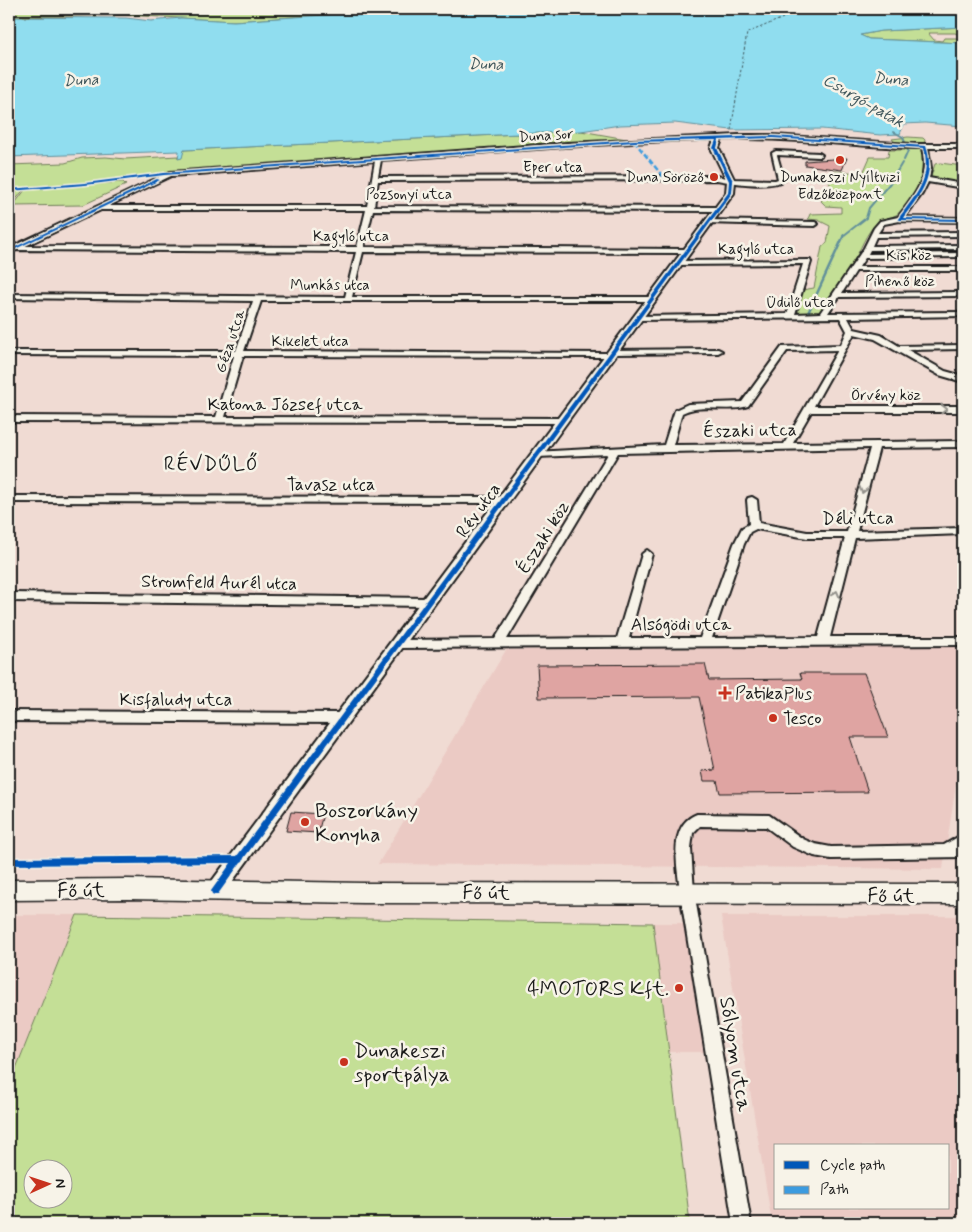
<svg xmlns="http://www.w3.org/2000/svg" width="972" height="1232" viewBox="0 0 972 1232" font-family="Mynerve,sans-serif">
  <style>
    .built { fill: #ebcac4; fill-rule: evenodd }
    .green { fill: #c4df96; stroke: #707e59; fill-rule: evenodd }
    .water { fill: #90ddef; stroke: #62909b }
    .lines { fill: none; stroke-linecap: round; stroke-linejoin: round }
    .stream-far1 { stroke: #62909b; stroke-width: 2 }
    .stream { stroke: #62909b; stroke-width: 2.5 }
    .ferry { stroke: #3f565b; stroke-width: 1; stroke-dasharray: 2.5 2; stroke-linecap: butt }
    .building { fill: #dfa4a2; stroke: #1c1c1c }
    .minor-casing { stroke: #1c1c1c; stroke-width: 4 }
    .tertiary-casing { stroke: #1c1c1c; stroke-width: 4 }
    .primary-casing { stroke: #1c1c1c; stroke-width: 3 }
    .minor { fill: #f7f3e8; fill-rule: evenodd }
    .tertiary { fill: #f7f3e8; fill-rule: evenodd }
    .primary { fill: #f7f3e8; fill-rule: evenodd }
    .quiet { stroke: #3c9bdf; stroke-width: 2.5; stroke-dasharray: 5.5 2.5; stroke-linecap: butt }
    .cycleway-casing { stroke: #f7f3e8; stroke-width: 3 }
    .cycleway { fill: #0057b8; fill-rule: evenodd }
    .oneway { stroke: #94928c }
    .poi-dot { fill: #c8321e; stroke: #f7f3e8; stroke-width: 2 }
    .labels { text-anchor: middle; stroke-width: 5; stroke-linejoin: round; paint-order: stroke }
    .far-street-label { font-size: 15px; fill: #1c1c1c; stroke: #f7f3e8 }
    .far-poi-label { font-size: 15px; fill: #1c1c1c; stroke: #f7f3e8; text-anchor: end }
    .far-water-label { font-size: 16px; font-style: italic; fill: #3f565b; stroke: #f7f3e8 }
    .street-label { font-size: 18px; fill: #1c1c1c; stroke: #f7f3e8 }
    .poi-label { font-size: 18px; fill: #1c1c1c; stroke: #f7f3e8; text-anchor: start }
    .quarter-label { font-size: 20px; letter-spacing: 1px; fill: #1c1c1c; stroke: #f7f3e8 }
    .near-poi-label { font-size: 21px; fill: #1c1c1c; stroke: #f7f3e8; text-anchor: start }
    .near-street-label { font-size: 21px; fill: #1c1c1c; stroke: #f7f3e8 }
  </style>
  <rect width="100%" height="100%" fill="#f0dbd3"/>
  <filter id="ink" filterUnits="userSpaceOnUse"><feTurbulence type="fractalNoise" baseFrequency=".02" numOctaves="2"/><feDisplacementMap in="SourceGraphic" scale="10" xChannelSelector="R" yChannelSelector="G"/><feConvolveMatrix kernelMatrix="1 2 1 2 8 2 1 2 1" color-interpolation-filters="sRGB"/></filter>
  <g filter="url(#ink)">
    <path class="built" d="M963,646V739L943,869L378,864L506,650Z
      M9,915H77L9,1086Z
      M721,916H963V1223H772ZM776,1146H948V1208H776Z
      M653,923H686L708,1052H669Z"/>
    <path class="green" d="M9,9H409L234,21L125,15L9,17Z
      M963,27V36L955,33H928L934,40L942,41L944,38H957L963,43L869,39L860,35L881,31Z
      M581,131L632,140L26,187L9,208V165L65,163L82,158L106,157L125,159L178,156V158H181L184,150Z
      M908,137L923,138L925,140C922,153 927,166 923,178C921,185 902,212 896,215C891,218 884,218 878,222C865,233 861,250 852,264C842,281 829,298 818,315L798,314L802,290L814,288L822,247L827,243L830,226L818,220L808,219L810,214L841,213V207L826,206L821,201L832,188L829,182L832,171L863,173L870,157H888L889,150H905V148L896,144L892,139Z
      M940,163L963,166V189L929,183L935,164Z
      M123,182L126,185L83,205L13,206L25,190Z
      M77,915L653,923L690,1223H9V1086ZM32,1170H62V1200H32Z"/>
    <path class="water" d="M415,9H963V27L881,31L860,35L869,39L963,43V126L925,123L904,124L900,134L880,135L822,129L731,130L675,123L620,125L581,131L184,150L182,158L178,159L179,151L9,157V17L126,18L151,21L181,18L234,21Z"/>
    <g class="lines">
      <path class="stream-far1" d="M894,132L903,137L908,151L904,160
        M843,236L866,218L869,208L890,183L902,163"/>
      <path class="stream" d="M808,313L844,235"/>
      <path class="ferry" d="M731,130L747,33L805,9"/>
    </g>
    <path class="building" d="M847,158L842,170L805,165V161Z
      M705,664L709,680L802,679L800,673H864L888,737H850L868,792L720,793L717,781H704L702,771L715,770L699,697L539,698L537,665Z
      M291,812L323,814L318,833L286,831Z"/>
    <g class="lines">
      <g class="minor-casing">
        <path id="minor" d="M740,135H773L911,144H963V148H928L931,168L929,178L963,184V188L928,182L922,194L905,217L963,218V222L900,221L884,224L878,233L963,232V236L876,237L872,246L963,245V249L870,250L868,254L963,253V257L865,258L859,267H963V271H856L842,293L963,292V296L839,297L828,313L963,312V316L848,318L854,329L881,335L899,346L963,345V349L908,350L945,371L963,376V382L939,375L875,339L854,334L814,406H963V412H811L793,443L963,441V447L879,448L857,531L963,528V534L855,538L830,637H963V645L398,648L394,647L392,644L394,641L398,640L495,639L608,454L537,457L532,454L534,452L664,445L675,410L688,404L742,402L782,347L841,345L847,331L840,318L637,320L633,318L637,316L787,314L803,264L675,265L674,263L678,261L810,260L811,262L795,314L820,313L864,248L874,228L880,221L898,217C916,194 929,179 922,148C862,148 801,138 740,139C620,141 500,152 381,160L378,177L717,176L731,179L775,180L778,179L772,153L776,151L819,153L822,155L819,157L777,155L784,180C772,189 732,183 717,180L378,181L374,206L718,207L721,209L718,211L373,210L364,247L686,249L690,251L686,253L363,252L352,297H652L656,299L652,301H261L244,351L608,353L612,350L718,349L722,351L718,353L614,354L610,357L243,356L225,417L562,418L567,421L565,423L9,422V416L216,417L234,356L9,355V351H236L253,301L9,298V294L345,297L356,252L17,250L9,253V248L170,172L567,143ZM375,161L367,206H108L171,176ZM101,210H366L357,247L25,246ZM838,350L784,444L673,445L682,413C702,403 727,413 748,406L787,351ZM870,448L847,532H807L759,523L757,500L752,497L748,498L747,500L749,524L742,528L734,544L700,638H629L652,554L647,550L642,554L617,638L507,639L618,453ZM756,529L807,538H845L818,637L712,638L744,544L750,532Z
          M708,220L815,222L818,224L815,226L706,223V221Z
          M9,496L504,497L509,500L504,503L9,502Z
          M9,593L428,598L434,602L428,606L9,601Z
          M9,711L343,713L347,714L349,718L347,722L343,723L9,721Z
          M697,814L769,815L803,839L815,844L831,847L944,845L963,834V857L831,859L814,856L793,847L766,827L700,826L693,833L691,848L694,892L751,1223H733L680,892C678,868 667,825 697,814Z"/>
      </g>
      <g class="tertiary-casing">
        <path id="tertiary" d="M715,137L722,139L719,148L735,181L734,193L221,897L215,899L209,897L206,891L209,885L726,193L727,181L711,148Z"/>
      </g>
      <g class="primary-casing">
        <path id="primary" d="M127,879L363,883L963,884V904L363,903L127,899L9,900V880Z"/>
      </g>
      <use href="#minor" class="minor"/>
      <use href="#tertiary" class="tertiary"/>
      <use href="#primary" class="primary"/>
      <path class="quiet" d="M634,141L665,179"/>
      <g class="cycleway-casing">
        <path id="cycleway" d="M773,136L926,146C936,177 920,195 903,218L963,219V221L900,220L898,219C916,194 931,181 924,148L773,138L719,140L717,148L733,181L732,193L244,858L243,861L241,862L218,894L215,895L212,894L211,891L231,863L9,865V858L237,856L728,193L729,181L713,148L716,140L634,142L164,175L85,185L9,191V189L85,183L164,173L634,140Z
          M157,179L160,180L9,252V250Z"/>
      </g>
      <use href="#cycleway" class="cycleway"/>
    </g>
    <defs><path id="oneway-chevron" d="M-2-3.5L2.5 0L-2 3.5" fill="none" stroke-width="1.6" stroke-linecap="round" stroke-linejoin="round" transform="scale(1.25)"/></defs>
    <g class="oneway">
      <use href="#oneway-chevron" transform="translate(944 409)"/>
      <use href="#oneway-chevron" transform="translate(863 490) rotate(104)"/>
      <use href="#oneway-chevron" transform="translate(836 594) rotate(-75)"/>
    </g>
  </g>
  <g class="poi-dot">
    <circle cx="840" cy="160" r="5"/>
    <circle cx="714" cy="177" r="5"/>
    <path d="M722.5 685.5h5v5h5v5h-5v5h-5v-5h-5v-5h5z"/>
    <circle cx="773" cy="718" r="5"/>
    <circle cx="305" cy="822" r="5"/>
    <circle cx="679" cy="988" r="5"/>
    <circle cx="344" cy="1062" r="5"/>
  </g>
  <g class="labels">
    <g class="far-street-label">
      <text transform="translate(546 135) rotate(-4)" y="5">Duna sor</text>
      <text x="553" y="172">Eper utca</text>
      <text x="409" y="199">Pozsonyi utca</text>
      <text x="351" y="241">Kagyló utca</text>
      <text x="756" y="254">Kagyló utca</text>
      <text x="909" y="260">Kis köz</text>
      <text x="900" y="286">Pihenő köz</text>
      <text x="330" y="290">Munkás utca</text>
      <text x="800" y="307">Üdülő utca</text>
      <text transform="translate(230 341) rotate(-72)" y="5">Géza utca</text>
      <text x="310" y="346">Kikelet utca</text>
      <text x="886" y="400">Örvény köz</text>
    </g>
    <g class="far-poi-label">
      <text x="704" y="182">Duna Söröző</text>
      <text x="840" y="182" text-anchor="middle">Dunakeszi Nyíltvizi<tspan x="840" dy="17">Edzőközpont</tspan></text>
    </g>
    <g class="far-water-label">
      <text transform="translate(486 63) rotate(1)" y="6">Duna</text>
      <text transform="translate(891 78) rotate(4)" y="6">Duna</text>
      <text transform="translate(81 79) rotate(-3)" y="6">Duna</text>
      <text transform="translate(864 100) rotate(30)" y="6">Csurgó-patak</text>
    </g>
    <g class="street-label">
      <text x="285" y="410">Katona József utca</text>
      <text transform="translate(750 430) rotate(-1)" y="6">Északi utca</text>
      <text x="331" y="490">Tavasz utca</text>
      <text transform="translate(478 510) rotate(-54)" y="6">Rév utca</text>
      <text transform="translate(858 518) rotate(-1)" y="6">Déli utca</text>
      <text transform="translate(543 537) rotate(-58)" y="6">Északi köz</text>
      <text transform="translate(219 582) rotate(1)" y="6">Stromfeld Aurél utca</text>
      <text x="681" y="630">Alsógödi utca</text>
      <text x="176" y="705">Kisfaludy utca</text>
    </g>
    <g class="poi-label">
      <text x="735" y="699">PatikaPlus</text>
      <text x="783" y="724">Tesco</text>
    </g>
    <g class="quarter-label">
      <text x="212" y="470">RÉVDŰLŐ</text>
    </g>
    <g class="near-poi-label">
      <text x="315" y="817">Boszorkány<tspan x="315" dy="24">Konyha</tspan></text>
      <text x="669" y="995" text-anchor="end">4MOTORS Kft.</text>
      <text x="354" y="1057">Dunakeszi<tspan x="354" dy="24">sportpálya</tspan></text>
    </g>
    <g class="near-street-label">
      <text transform="translate(81 890) rotate(-1)" y="7">Fő út</text>
      <text x="486" y="899">Fő út</text>
      <text x="891" y="902">Fő út</text>
      <text transform="translate(736 1054) rotate(81)" y="7">Sólyom utca</text>
    </g>
  </g>
  <rect width="972" height="1232" fill="none" stroke="#f7f3e8" stroke-width="30"/>
  <rect x="15" y="15" width="942" height="1202" fill="none" stroke="#1c1c1c" stroke-width="2" filter="url(#ink)"/>
  <rect x="774" y="1144" width="175" height="65" fill="#f7f3e8" stroke="#9f9d96"/>
  <rect x="784" y="1161" width="25" height="8" fill="#0057b8" stroke="#9f9d96"/>
  <text x="820" y="1170" font-size="15" fill="#1c1c1c">Cycle path</text>
  <rect x="784" y="1186" width="25" height="8" fill="#3c9bdf" stroke="#9f9d96"/>
  <text x="820" y="1194" font-size="15" fill="#1c1c1c">Path</text>
  <g transform="translate(48 1184) rotate(87)"><circle r="24" fill="#f7f3e8" stroke="#9f9d96"/>
  <path d="M0-4L9 19L0 12L-9 19Z" fill="#c8321e"/>
  <text y="-8" font-size="14" font-weight="bold" text-anchor="middle" fill="#1c1c1c">N</text>
  </g>
</svg>
